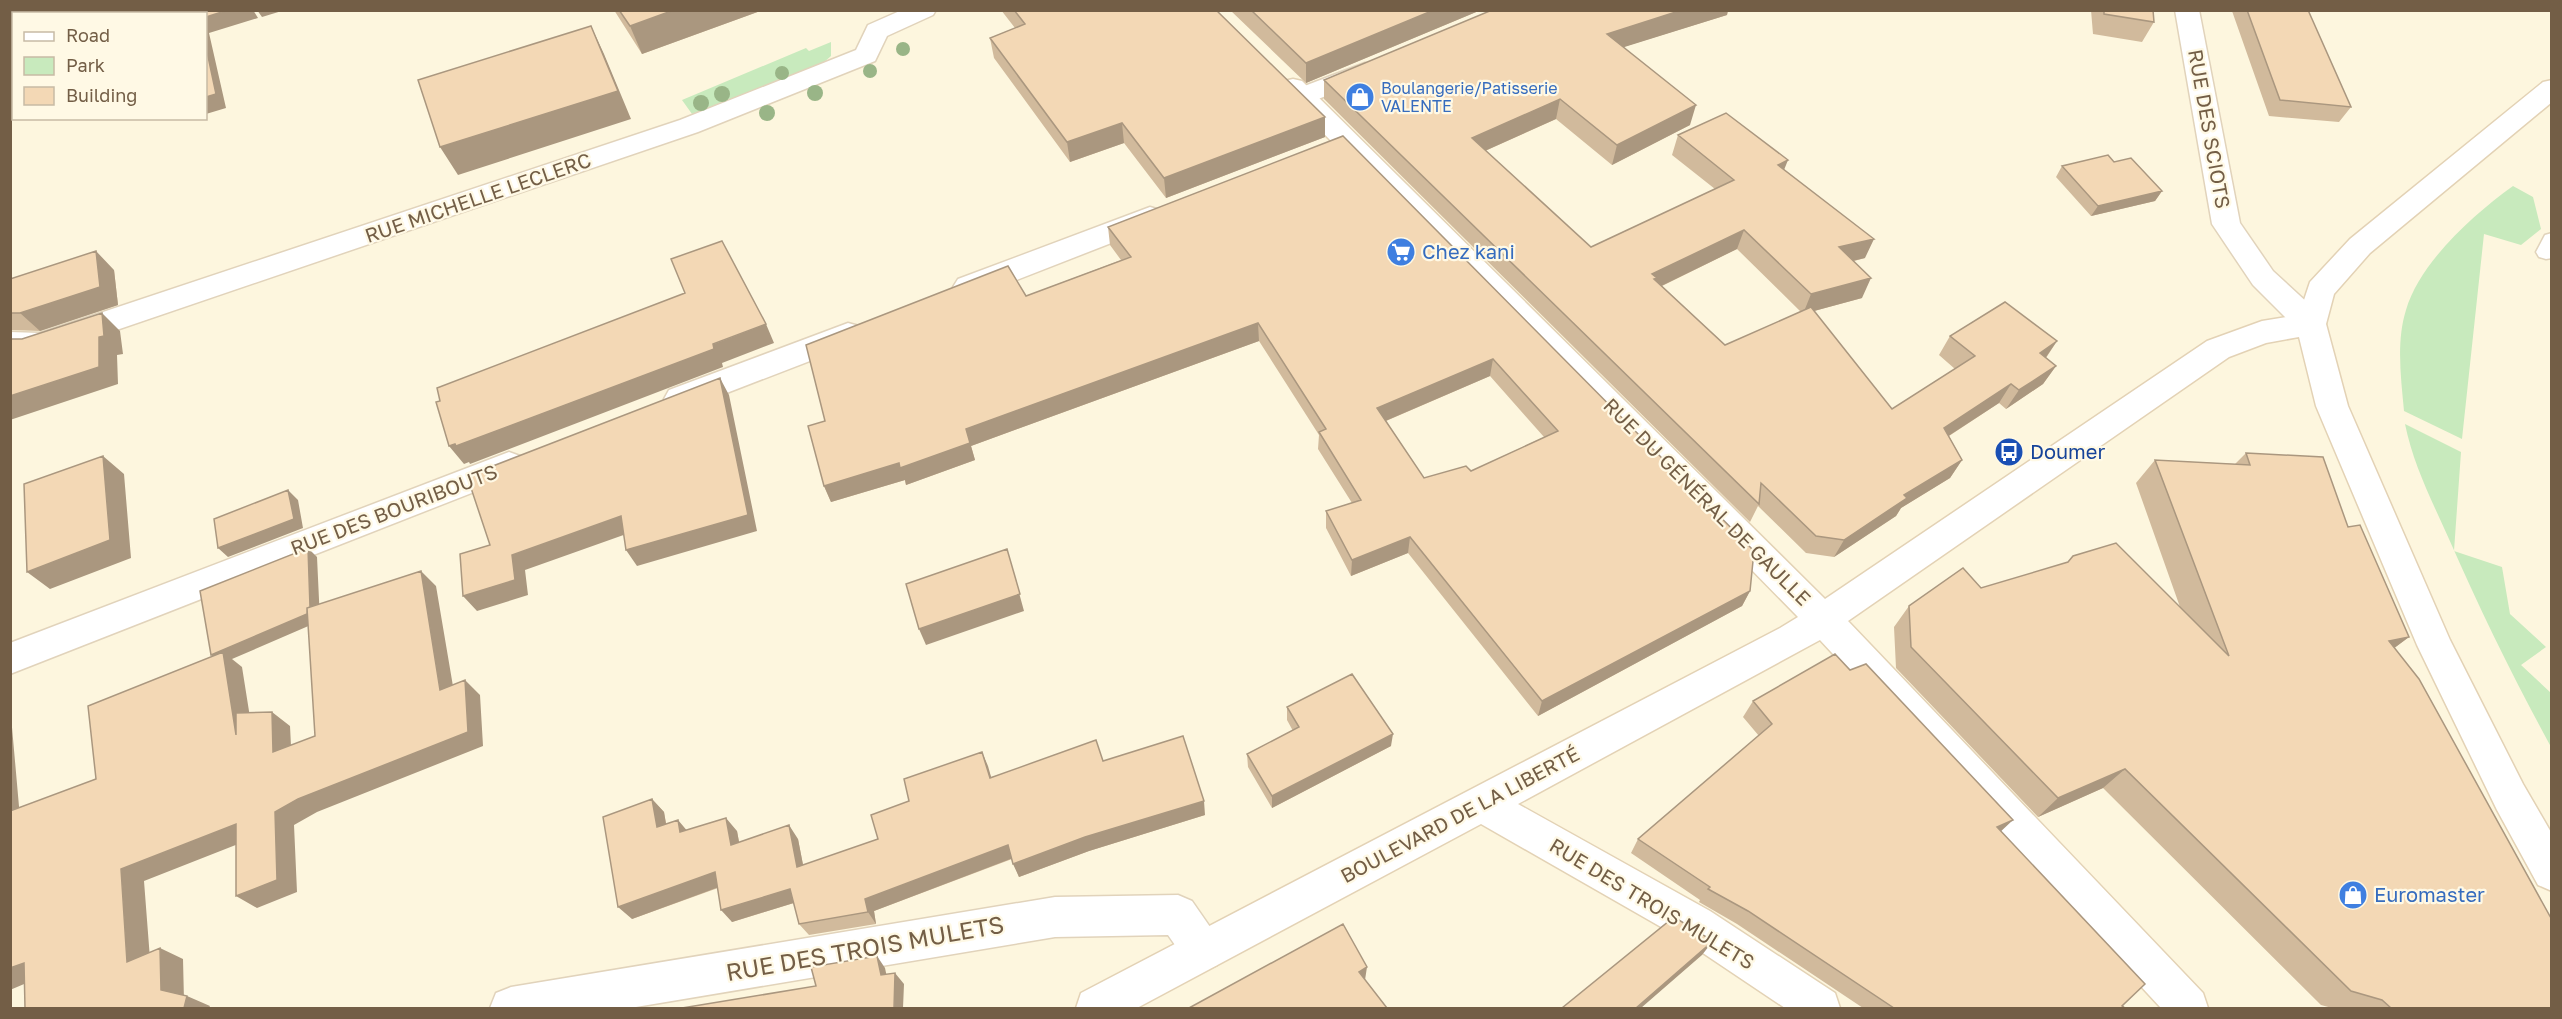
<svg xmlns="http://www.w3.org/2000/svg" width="2562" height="1019" viewBox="0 0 2562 1019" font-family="'Golos Text',sans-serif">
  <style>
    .green { fill: #c8eabd }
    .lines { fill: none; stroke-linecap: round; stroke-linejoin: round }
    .lane-casing { stroke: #e1d3bb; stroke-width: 3 }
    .street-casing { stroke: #e1d3bb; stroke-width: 3 }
    .secondary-casing { stroke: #e3d2b5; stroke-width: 3 }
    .lane { fill: #fff; fill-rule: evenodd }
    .street { fill: #fff; fill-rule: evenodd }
    .secondary { fill: #fff; fill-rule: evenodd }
    .tree { fill: #99b587 }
    .wall { fill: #d1ba9c; fill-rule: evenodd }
    .shaded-wall { fill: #aa977f }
    .building { fill: #f3d8b5; stroke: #aa977f; stroke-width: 1.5; fill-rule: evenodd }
    .labels { text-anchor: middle; stroke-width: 4.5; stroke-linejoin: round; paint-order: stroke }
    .far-shop-label { font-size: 16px; fill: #366cbe; stroke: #fff9e5; text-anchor: start }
    .street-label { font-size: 20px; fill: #735e46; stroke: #fff9e5 }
    .shop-label { font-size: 20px; fill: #366cbe; stroke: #fff9e5; text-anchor: start }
    .transit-label { font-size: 20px; fill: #164399; stroke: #fff9e5; text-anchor: start }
    .near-street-label { font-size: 24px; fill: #735e46; stroke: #fff9e5 }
  </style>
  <rect width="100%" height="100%" fill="#fdf6de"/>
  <path class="green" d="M831,42V56L822,64L692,114L682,100L806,48L809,51Z
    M2513,186L2533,197L2541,229L2521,245L2484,234L2462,439L2404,411C2401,378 2396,342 2406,310C2420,262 2474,214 2513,186Z
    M2405,424L2461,452L2454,551L2502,567L2510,614L2546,647L2521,665L2551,693V747C2514,679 2480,610 2449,539C2432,501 2413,464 2405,424Z"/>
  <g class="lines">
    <g class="lane-casing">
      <path id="lane" d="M2552,233V258L2546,259L2539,257L2536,252L2545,235Z"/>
    </g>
    <g class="street-casing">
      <path id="street" d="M902,10H936L933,15L887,36L875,61L698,132L52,352L41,355L10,354V332L40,333L680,120L856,50L868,25Z
        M2175,10H2199L2240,223L2273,271L2322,316L2326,324L2322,332L2311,335L2300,332L2253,285L2212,224Z
        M1365,63L1374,65L1378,71L1374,77L1303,105L1294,102L1290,96L1294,90Z
        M1150,207L1160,210L1164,217L1160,224L978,295L968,298L958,295L953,287L958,279Z
        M848,323L859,326L863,334L859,342L680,411L669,408L664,399L669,390Z
        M509,452L520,456L525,465L520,474L10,674V643Z
        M1178,895L1192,901L1217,937L1223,951L1217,965L1203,971L1189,965L1168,935L1055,937L630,1008H490L496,993L511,987L1055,897Z"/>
    </g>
    <g class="secondary-casing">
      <path id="secondary" d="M1293,79L1302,81L1825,599L2207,341L2262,321L2299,315L2310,282L2350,239L2543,82L2552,80V102L2370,253L2334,294L2326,324L2348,406L2450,640L2523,784L2552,834V891L2538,885L2497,810L2417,645L2316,406L2299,337L2266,343L2229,357L1848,621L2203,993L2208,1008H2161L1820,640L1518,804L1710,911L1835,993L1840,1008H1785L1682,939L1481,824L1137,1008H1076L1081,993L1780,628L1798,617L1284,93L1280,87L1284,81Z"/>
    </g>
    <use href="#lane" class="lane"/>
    <use href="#street" class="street"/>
    <use href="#secondary" class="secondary"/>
  </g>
  <g class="tree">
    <circle cx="903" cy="49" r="7"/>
    <circle cx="870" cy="71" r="7"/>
    <circle cx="782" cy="73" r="7"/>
    <circle cx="815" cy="93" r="8"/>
    <circle cx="722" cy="94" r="8"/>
    <circle cx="701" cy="103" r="8"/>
    <circle cx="767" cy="113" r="8"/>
  </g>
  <path class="wall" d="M614,10H763L642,54Z
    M1001,10H1216L1325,117V137L1166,198L1124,143L1070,162L994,58L990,38L1015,28Z
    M1230,10H1481L1306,83Z
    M1492,10H1728L1727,15L1623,47L1690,125L1612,165L1556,119L1485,151L1591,247L1715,189L1672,155L1678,135L1784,170L1865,258L1854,261L1862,298L1814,311L1892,409L1955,369L1939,355L1950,336L2057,341L2046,358L2056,366L2043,384L2006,409L1999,403L1949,436L1962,460L1950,478L1901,508L1896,516L1834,557L1806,553L1758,506L1750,522L1324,99V80ZM1737,249L1801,312L1725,345L1662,286Z
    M2091,10H2153L2154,22L2142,42L2093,34Z
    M2233,10H2308L2351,107L2339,122L2269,116L2232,11Z
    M1343,136L1750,591L1742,606L1538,716L1408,553L1351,576L1326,528V511L1352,503L1318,449L1319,435L1259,341L971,446L975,460L906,485L905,480L831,502L824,486L825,421L1026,296L1121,260L1110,245L1108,227ZM1490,376L1544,437L1471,471L1424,478L1386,421Z
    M2114,162L2162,191L2155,201L2091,216L2056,177L2062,166Z
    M114,270L118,305L40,331L10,330V279Z
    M2246,453L2348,527L2409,637L2394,648L2552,1008H2332L2321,1005L2103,788L2038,817L1896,668L1894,627L1909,606L1981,588L2180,607L2136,483L2155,460L2235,464Z
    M1753,701L2001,831L2125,1008H1863L1737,924L1699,902L1700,900L1631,853L1638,839L1759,736L1743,717Z
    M1287,707L1391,746L1272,808L1248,767L1247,754L1293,731L1287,720Z
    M982,752L991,777L1103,761L1205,815L1089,851L1019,877L1012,859L874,911L876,924L809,935L799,924L794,903L732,922L718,888L632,919L652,799L664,812L666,824L687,830L737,831L739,842L798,839L803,865L878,839L909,801Z"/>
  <path class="shaded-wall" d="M10,10H22L10,14Z
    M228,10H253L258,18L209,33L226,108L206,114V17Z
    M257,10H285L262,17Z
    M674,10H763L642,54L630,26Z
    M1434,10H1481L1306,83V63Z
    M1682,10H1728L1727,15L1602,54L1607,34Z
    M591,26L604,54L631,119L458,175L440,147Z
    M1560,99L1556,119L1469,158L1472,138Z
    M1696,105L1690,125L1612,165L1617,145Z
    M1325,117V137L1166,198L1164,178Z
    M1122,123L1124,143L1070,162L1067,142Z
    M1788,160L1780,180L1778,165Z
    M2162,191L2155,201L2091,216L2098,206Z
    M1744,230L1737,249L1653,290L1652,274Z
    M1874,239L1865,258L1831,266L1839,247Z
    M96,251L114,270L118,305L40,331L20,313Z
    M1871,278L1862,298L1803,314L1811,294Z
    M102,313L120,331L123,354L117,355L118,384L10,420V396L99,337Z
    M1258,323L1259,341L971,446L975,460L906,485L905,480L831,502L824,486L899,463L966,429Z
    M766,324L774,343L722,363L723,367L470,464L469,462L464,464L449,446Z
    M2057,341L2044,360L2040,353Z
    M1493,359L1490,376L1376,425L1377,408Z
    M2056,366L2043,384L2006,409L2019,390Z
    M720,378L729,395L757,531L637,566L626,550Z
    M2011,384L1999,403L1933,446L1944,428Z
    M103,456L124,474L131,558L50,589L27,572Z
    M1962,460L1950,478L1901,508L1896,516L1834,557L1844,540L1904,495Z
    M288,490L298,500L303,528L228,557L218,548Z
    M621,516L632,532L525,570L528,595L477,611L463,596L512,555Z
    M1410,537L1408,553L1351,576L1352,560Z
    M308,548L317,557L320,621L232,659L242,667L255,749L236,735L221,664L211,655Z
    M1007,549L1024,611L926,645L919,629Z
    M421,571L436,586L456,704L440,690Z
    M1750,591L1742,606L1538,716L1542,701Z
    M2409,637L2381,658L2389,641Z
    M465,680L480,695L483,746L317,812L294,825L297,892L257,908L236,896L275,812Z
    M272,712L290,726L292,766L273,752Z
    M10,715L11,716L21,829L10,823Z
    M1393,734L1391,746L1272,808V796Z
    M982,752L988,766L995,791L990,778Z
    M2125,769L2103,788L2038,817L2058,798Z
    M652,799L664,812L669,841L657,827Z
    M1204,801L1205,815L1089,851L1019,877L1013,864L1085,837Z
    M726,818L737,831L742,858L731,845Z
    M678,820L689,833L680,832Z
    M2013,820L1997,835V827Z
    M236,824L256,837L144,881L151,972L127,962L121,869Z
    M789,825L798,839L806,880L797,867Z
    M1008,845L1013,858L874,911L876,924L868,912L865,899Z
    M715,872L727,884L632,919L618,907Z
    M790,889L800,901L732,922L721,910Z
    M1713,941L1702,955L1641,1008H1636Z
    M160,948L183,959L184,1001L161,990Z
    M877,956L885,968L889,987L881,975Z
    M24,963L50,973L10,990V968Z
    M1367,967L1365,980L1359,972Z
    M895,973L904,984L903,1008H894Z
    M187,996L210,1006L209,1008H184Z"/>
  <path class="building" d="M62,10H81L83,14H62Z
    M191,10H228L206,17V14H192Z
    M619,10H674L630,26Z
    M1014,10H1216L1325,117L1164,178L1122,123L1067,142L990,38L1025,24Z
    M1251,10H1434L1306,63Z
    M1492,10H1682L1607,34L1696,105L1617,145L1560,99L1472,138L1591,247L1734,180L1678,135L1726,113L1788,160L1778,165L1874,239L1839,247L1871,278L1811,294L1744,230L1652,274L1657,278L1654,279L1725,345L1811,307L1892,409L1975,356L1950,336L2005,302L2057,341L2040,353L2056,366L2019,390L2011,384L1944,428L1962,460L1904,495L1907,498L1844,540L1816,536L1761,483L1759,504L1324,80Z
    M2104,10H2153L2154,22L2104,14Z
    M2247,10H2308L2351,107L2280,100Z
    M591,26L618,91L440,147L418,80Z
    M206,47L216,94L206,97Z
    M1343,136L1754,551L1750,591L1542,701L1410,537L1352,560L1326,511L1361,500L1319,432L1326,429L1258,323L966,429L970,443L900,468L899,463L824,486L808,426L825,421L806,345L1008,266L1026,296L1131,257L1108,227ZM1493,359L1558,431L1471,471L1466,466L1424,478L1377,408Z
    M2108,155L2114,162L2131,158L2162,191L2098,206L2062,166Z
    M722,241L766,324L713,344L714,349L456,446L455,444L449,446L436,402L440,401L437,388L685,293L671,259Z
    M96,251L100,287L20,313H10V279Z
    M102,313L104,336L99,337V367L10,396V339H22Z
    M720,378L748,515L626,550L621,516L512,555L515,580L463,596L460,554L490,545L467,476Z
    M2246,453L2323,457L2348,527L2360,525L2409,637L2389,641L2419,679L2552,920V1008H2391L2382,1000L2351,991L2125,769L2058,798L1911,647L1909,606L1963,568L1981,588L2068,562L2073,556L2116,543L2229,656L2155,460L2250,465Z
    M103,456L110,540L27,572L24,484Z
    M288,490L294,519L218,548L214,519Z
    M308,548L310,607L307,608V614L211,655L200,591Z
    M1007,549L1020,594L919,629L906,584Z
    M421,571L440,690L465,680L468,732L298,799L275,812L277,880L236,896V824L121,869L127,962L160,948L161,990L187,996L184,1008H25L24,963L10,968V811L96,779L88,706L223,652L236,735V713L272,712L273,752L315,736L307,608Z
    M1835,654L1850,670L1866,664L2013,820L1997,827L2145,984L2122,1006L2125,1008H1894L1748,911L1708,889L1710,887L1638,839L1772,724L1753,701Z
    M1352,674L1393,734L1272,796L1247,754L1299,727L1287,707Z
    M1183,736L1204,801L1085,837L1013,864L1008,845L865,899L868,912L799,924L790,889L721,910L715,872L618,907L603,817L652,799L657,827L678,820L680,832L726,818L731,845L789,825L797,867L878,839L871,815L909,801L904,779L982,752L990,778L1096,740L1103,761Z
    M1674,917L1713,941L1636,1008H1562Z
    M1343,924L1367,967L1359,972L1387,1008H1189Z
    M877,956L881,975L895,973L894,1008H682L816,986L811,967Z"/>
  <defs>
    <g id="shop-disc" transform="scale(1.5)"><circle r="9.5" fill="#3f7fe0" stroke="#fff9e5"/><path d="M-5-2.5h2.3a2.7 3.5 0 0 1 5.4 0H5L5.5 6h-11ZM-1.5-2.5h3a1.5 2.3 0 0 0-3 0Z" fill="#fff"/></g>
    <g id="supermarket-disc" transform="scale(1.5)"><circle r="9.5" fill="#3f7fe0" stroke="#fff9e5"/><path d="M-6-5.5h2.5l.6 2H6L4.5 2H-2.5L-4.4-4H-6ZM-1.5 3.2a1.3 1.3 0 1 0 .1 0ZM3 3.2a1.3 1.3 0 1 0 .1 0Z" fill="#fff"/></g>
    <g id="bus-disc" transform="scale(1.5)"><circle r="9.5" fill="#1a4fb4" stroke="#fff9e5"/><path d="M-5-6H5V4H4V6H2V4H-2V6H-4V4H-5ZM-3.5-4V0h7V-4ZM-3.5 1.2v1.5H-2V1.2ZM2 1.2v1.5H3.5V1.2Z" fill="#fff"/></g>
  </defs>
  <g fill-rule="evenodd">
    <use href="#shop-disc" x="1360" y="97"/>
    <use href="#supermarket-disc" x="1401" y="252"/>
    <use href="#bus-disc" x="2009" y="452"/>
    <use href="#shop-disc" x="2353" y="895"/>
  </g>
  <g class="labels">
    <g class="far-shop-label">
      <text x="1381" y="94">Boulangerie/Patisserie<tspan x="1381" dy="18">VALENTE</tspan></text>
    </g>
    <g class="street-label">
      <text transform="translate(2209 129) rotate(80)" y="7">RUE DES SCIOTS</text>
      <text transform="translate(478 198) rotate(-19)" y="7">RUE MICHELLE LECLERC</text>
      <text transform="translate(1707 502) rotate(45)" y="7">RUE DU GÉNÉRAL DE GAULLE</text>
      <text transform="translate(394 510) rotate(-21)" y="7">RUE DES BOURIBOUTS</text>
      <text transform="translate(1460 815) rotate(-28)" y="7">BOULEVARD DE LA LIBERTÉ</text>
      <text transform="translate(1652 904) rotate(31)" y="7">RUE DES TROIS MULETS</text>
    </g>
    <g class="shop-label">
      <text x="1422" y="259">Chez kani</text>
      <text x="2374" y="902">Euromaster</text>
    </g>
    <g class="transit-label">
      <text x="2030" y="459">Doumer</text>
    </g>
    <g class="near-street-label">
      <text transform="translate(865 949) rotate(-10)" y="8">RUE DES TROIS MULETS</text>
    </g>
  </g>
  <rect width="2562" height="1019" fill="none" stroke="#735e46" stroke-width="24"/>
  <rect x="12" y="12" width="195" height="108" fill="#fff9e5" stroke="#c7bba5" stroke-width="1.5"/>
  <rect x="24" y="32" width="30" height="9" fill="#ffffff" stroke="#c7bba5" stroke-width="1.5"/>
  <text x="66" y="42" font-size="18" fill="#735e46">Road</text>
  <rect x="24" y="57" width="30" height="18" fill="#c8eabd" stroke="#c7bba5" stroke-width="1.5"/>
  <text x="66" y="72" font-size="18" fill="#735e46">Park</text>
  <rect x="24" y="87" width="30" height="18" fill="#f3d8b5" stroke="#c7bba5" stroke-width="1.5"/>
  <text x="66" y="102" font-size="18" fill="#735e46">Building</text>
</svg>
